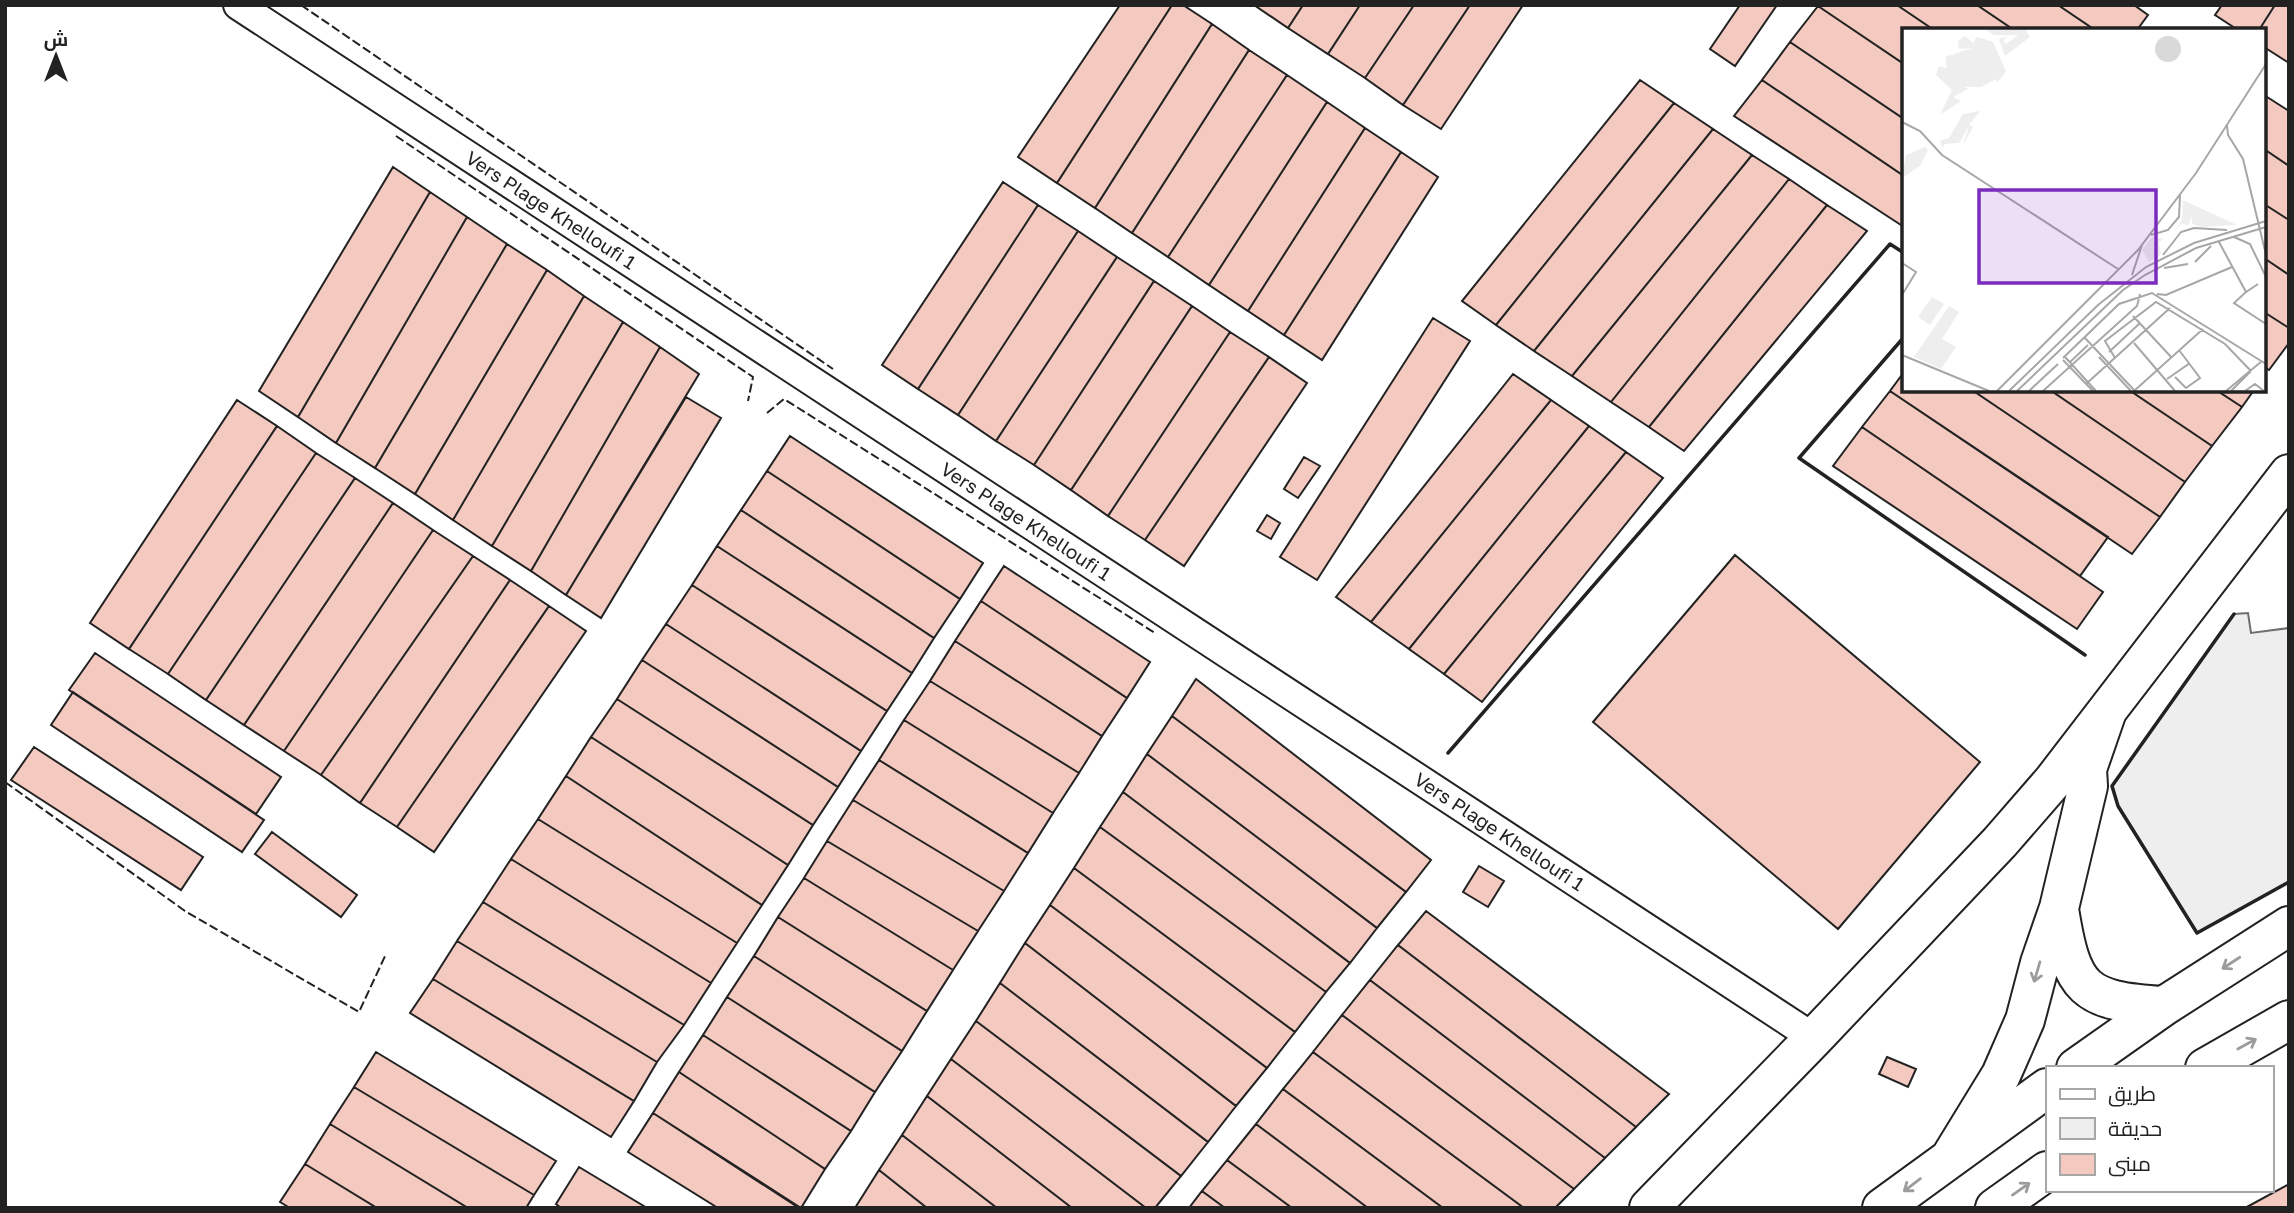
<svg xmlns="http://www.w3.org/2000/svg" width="2294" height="1213" viewBox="0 0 2294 1213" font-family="'Golos Text',Cairo,sans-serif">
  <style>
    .green { fill: #eee; stroke: #6f6f6f; stroke-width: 2 }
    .building { fill: #f3c9c0; stroke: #222; stroke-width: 2 }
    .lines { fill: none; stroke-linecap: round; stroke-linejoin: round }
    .street-casing { stroke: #222; stroke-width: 32 }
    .primary-casing { stroke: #222; stroke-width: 42 }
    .highway-casing { stroke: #222; stroke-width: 42 }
    .street { stroke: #fff; stroke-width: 28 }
    .primary { stroke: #fff; stroke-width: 38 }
    .highway { stroke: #fff; stroke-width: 38 }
    .fence { stroke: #222; stroke-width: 2; stroke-dasharray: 9 3.5; stroke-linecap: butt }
    .wall { stroke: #222; stroke-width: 3.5 }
    .oneway { stroke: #9c9c9c }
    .labels { text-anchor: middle; stroke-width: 5; stroke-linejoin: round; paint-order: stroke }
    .street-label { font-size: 19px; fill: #222; stroke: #fff }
    .inset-road { fill: none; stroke: #a7a7a7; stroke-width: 2 }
    .view { fill: #7b2cbf; fill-opacity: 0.15; stroke: #7b2cbf; stroke-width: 3.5 }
    .inset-edge { fill: none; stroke: #222; stroke-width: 3.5 }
  </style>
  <rect width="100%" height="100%" fill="#fff"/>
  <path class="green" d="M2248,613L2251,633L2289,628V882L2197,933L2118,806L2112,786L2234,614Z"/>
  <path class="building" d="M1120,5H1172L1057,183L1018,157Z
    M1172,5H1183L1212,24L1095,208L1057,183Z
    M1254,5H1303L1288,28Z
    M1303,5H1360L1328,54L1288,28Z
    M1360,5H1414L1365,78L1328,54Z
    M1414,5H1470L1403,105L1365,78Z
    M1470,5H1523L1441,129L1403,105Z
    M1740,5H1777L1735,66L1710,49Z
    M1897,5H1977L2014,30H1934Z
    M1897,5L1934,30H1904V64L1818,6Z
    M1977,5H2058L2095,30H2014Z
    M2058,5H2134L2148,15L2137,30H2095Z
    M2222,5H2275L2259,30H2238L2215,15Z
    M2275,5H2289V63L2264,47V30H2259Z
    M1818,6L1904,64V119L1790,42Z
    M1212,24L1249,50L1132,233L1095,208Z
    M1790,42L1904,119V176L1762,80Z
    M1249,50L1287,75L1168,257L1132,233Z
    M1287,75L1327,102L1209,285L1168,257Z
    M1640,80L1674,103L1496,325L1462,301Z
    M1762,80L1904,176V227L1734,116Z
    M2264,95L2289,111V166L2264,149Z
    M1327,102L1365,128L1248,311L1209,285Z
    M1674,103L1713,129L1534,351L1496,325Z
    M1365,128L1401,152L1284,335L1248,311Z
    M1713,129L1752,155L1572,376L1534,351Z
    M2264,149L2289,166V220L2264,204Z
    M1401,152L1438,177L1322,360L1284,335Z
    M1752,155L1789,179L1611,402L1572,376Z
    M393,167L430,192L298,417L259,391Z
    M1789,179L1827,205L1649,427L1611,402Z
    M1003,182L1038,205L918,389L882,365Z
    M430,192L467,217L336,443L298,417Z
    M2264,204L2289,220V275L2264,258Z
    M1038,205L1078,231L958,415L918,389Z
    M1827,205L1867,231L1684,451L1649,427Z
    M467,217L507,244L375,468L336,443Z
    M1078,231L1117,257L996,441L958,415Z
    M507,244L547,270L415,494L375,468Z
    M1117,257L1154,281L1034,465L996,441Z
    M2264,258L2289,275V328L2264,312Z
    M547,270L584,296L453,520L415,494Z
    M1154,281L1192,306L1071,490L1034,465Z
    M584,296L623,322L492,546L453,520Z
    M1192,306L1230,332L1108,516L1071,490Z
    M2264,312L2289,328V343L2269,370L2264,367Z
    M1433,318L1470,341L1317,580L1280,557Z
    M623,322L660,347L531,571L492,546Z
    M1230,332L1269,357L1145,540L1108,516Z
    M660,347L699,374L566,595L531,571Z
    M1269,357L1307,383L1184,566L1145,540Z
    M1904,372V390H1972L2160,517L2132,554L1890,391Z
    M1513,374L1551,400L1371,622L1336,597Z
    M1972,390H2050L2185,482L2160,517Z
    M2050,390H2129L2212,446L2185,482Z
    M2129,390H2216L2242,407L2212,446Z
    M2216,390H2254L2242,407Z
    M1890,391L2108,537L2080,576L1862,427Z
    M686,397L721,418L601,618L566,595Z
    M237,400L277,426L129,649L90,623Z
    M1551,400L1589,426L1409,649L1371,622Z
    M277,426L316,453L168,674L129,649Z
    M1589,426L1626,452L1444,674L1409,649Z
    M1862,427L2103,592L2077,629L1833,466Z
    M790,436L983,563L960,599L767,471Z
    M1626,452L1663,478L1482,702L1444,674Z
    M316,453L355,478L206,700L168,674Z
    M1304,457L1320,466L1298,498L1284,489Z
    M767,471L960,599L934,638L741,510Z
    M355,478L393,503L244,725L206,700Z
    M393,503L433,530L284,751L244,725Z
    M741,510L934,638L912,673L717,546Z
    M1267,515L1280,523L1271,539L1257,531Z
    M433,530L473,556L321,775L284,751Z
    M717,546L912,673L887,711L692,585Z
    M1735,555L1980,762L1838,929L1593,722Z
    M473,556L510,580L360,803L321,775Z
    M1004,566L1150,662L1127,698L981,601Z
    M510,580L549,606L397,827L360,803Z
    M692,585L887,711L861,751L666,624Z
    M981,601L1127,698L1102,736L955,641Z
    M549,606L586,631L434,852L397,827Z
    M666,624L861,751L838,787L642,660Z
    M955,641L1102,736L1079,773L930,681Z
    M95,653L281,777L256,814L69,690Z
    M642,660L838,787L813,825L617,699Z
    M1196,679L1431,860L1406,892L1172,716Z
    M930,681L1079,773L1053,813L904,720Z
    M73,692L264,820L242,852L51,725Z
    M617,699L813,825L788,865L591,737Z
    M1172,716L1406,892L1377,928L1147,754Z
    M904,720L1053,813L1028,853L879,760Z
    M591,737L788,865L762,905L566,776Z
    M34,747L203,857L181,890L11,780Z
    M1147,754L1377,928L1350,963L1123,792Z
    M879,760L1028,853L1004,891L853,800Z
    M566,776L762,905L737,943L538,819Z
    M1123,792L1350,963L1326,992L1100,827Z
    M853,800L1004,891L978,931L827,841Z
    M538,819L737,943L711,983L511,859Z
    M1100,827L1326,992L1295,1032L1074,868Z
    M272,832L357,895L341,917L255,854Z
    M827,841L978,931L953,970L804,878Z
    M511,859L711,983L684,1025L483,902Z
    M1479,866L1504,881L1488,907L1463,892Z
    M1074,868L1295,1032L1267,1068L1050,905Z
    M804,878L953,970L927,1011L778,917Z
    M483,902L684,1025L657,1062L457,941Z
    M1050,905L1267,1068L1236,1106L1025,943Z
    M1426,911L1669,1094L1636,1127L1398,945Z
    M778,917L927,1011L902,1051L754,956Z
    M457,941L657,1062L634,1101L433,979Z
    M1025,943L1236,1106L1208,1142L1000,983Z
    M1398,945L1636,1127L1605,1158L1370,980Z
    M754,956L902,1051L875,1092L727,997Z
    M433,979L634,1101L611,1137L410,1013Z
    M1370,980L1605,1158L1574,1189L1342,1015Z
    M1000,983L1208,1142L1181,1176L976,1021Z
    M727,997L875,1092L851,1131L703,1035Z
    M1342,1015L1574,1189L1555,1208H1524L1313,1052Z
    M976,1021L1181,1176L1155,1208H1146L951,1059Z
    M703,1035L851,1131L825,1169L679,1072Z
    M376,1052L556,1161L534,1195L354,1087Z
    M1313,1052L1524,1208H1443L1283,1089Z
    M1887,1057L1916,1069L1908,1087L1879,1074Z
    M951,1059L1146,1208H1072L927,1096Z
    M679,1072L825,1169L801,1208L653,1113Z
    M354,1087L534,1195L526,1208H468L330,1124Z
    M1283,1089L1443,1208H1368L1256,1124Z
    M927,1096L1072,1208H997L902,1135Z
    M653,1113L799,1208H718L628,1152Z
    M330,1124L468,1208H377L305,1164Z
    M1256,1124L1368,1208H1292L1227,1160Z
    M902,1135L997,1208H927L879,1170Z
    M1227,1160L1292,1208H1225L1202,1191Z
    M305,1164L377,1208H290L280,1202Z
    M579,1167L647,1208H561L556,1204Z
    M879,1170L927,1208H855Z
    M2289,1184V1208H2245Z
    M1202,1191L1225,1208H1189Z"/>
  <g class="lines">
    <g class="street-casing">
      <g id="street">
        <path id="s1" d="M238,5L1814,1038"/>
      </g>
    </g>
    <g class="primary-casing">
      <path id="primary" d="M1649,1208L1814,1038L2000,842L2053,781L2289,474"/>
    </g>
    <g class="highway-casing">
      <path id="highway" d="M2059,909C2072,990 2083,1001 2164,1006
        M2076,1068L2164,1006L2289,926
        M2205,1068L2289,1020
        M1952,1155L2001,1075L2025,1020L2040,963L2059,908L2088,786L2087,769L2106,714
        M1882,1208L2047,1088
        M1995,1208L2047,1171"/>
    </g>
    <use href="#street" class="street"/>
    <use href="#primary" class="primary"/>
    <use href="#highway" class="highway"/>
    <path class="fence" d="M301,5L833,369
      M396,136L753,377L748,401
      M767,413L784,399L1155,633
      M5,782L185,911L359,1012L386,954"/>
    <path class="wall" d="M1904,337L1799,458L2085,655
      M2234,614L2112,786L2118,806L2197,933L2289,882
      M1448,753L1890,244L1904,253"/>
  </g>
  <defs><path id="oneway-shaft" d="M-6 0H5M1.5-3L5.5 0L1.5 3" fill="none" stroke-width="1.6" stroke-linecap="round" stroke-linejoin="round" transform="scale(1.75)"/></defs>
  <g class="oneway">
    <use href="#oneway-shaft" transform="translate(2231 963) rotate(147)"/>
    <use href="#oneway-shaft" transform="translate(2037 972) rotate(106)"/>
    <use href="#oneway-shaft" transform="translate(2247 1044) rotate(-29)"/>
    <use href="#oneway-shaft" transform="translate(1912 1185) rotate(143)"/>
    <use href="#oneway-shaft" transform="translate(2021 1189) rotate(-35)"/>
  </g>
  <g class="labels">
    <g class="street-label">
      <text dy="7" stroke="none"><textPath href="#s1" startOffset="374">Vers Plage Khelloufi 1</textPath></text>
      <text dy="7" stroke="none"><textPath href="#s1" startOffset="942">Vers Plage Khelloufi 1</textPath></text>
      <text dy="7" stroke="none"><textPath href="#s1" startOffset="1508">Vers Plage Khelloufi 1</textPath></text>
    </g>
  </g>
  <g transform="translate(1902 28)">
    <rect width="364" height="364" fill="#fff"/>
    <path d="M84,1H143H123L128,9L103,28L97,11L106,8L101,12L104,16L116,7H91ZM63,8L71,15L75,9L91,14L104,43L95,55L94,51L79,59H63L66,61L51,69L59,73L38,87L50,62L34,47L37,38L45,40L43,29L70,20L57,21L56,13ZM78,83L67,97L71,99L61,117L67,98L57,115L42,116L41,121L38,113L47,110L61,86ZM23,119L26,122L18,138L0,150L4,127ZM281,172L335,197L300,199L290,196V188L286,198L280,195L272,204L280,192ZM250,209L262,211L257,214L259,227L247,234L240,222ZM30,269L42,276L28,297L16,289ZM47,278L57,284L40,311L54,319L39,341L12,329Z" fill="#eee"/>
    <path d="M253 21a13 13 0 1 1 26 0a13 13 0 1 1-26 0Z" fill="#d9d9d9"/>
    <path class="inset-road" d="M0,94L18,103L40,127L216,241M325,97L326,107L341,131L364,227M249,207L266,202L277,189L278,167M332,209L348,216L364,249M317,214L344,264L356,256M261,227L279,204L292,200L325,202M293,234L309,218M0,235L14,244L0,267M262,240L286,236M230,247L240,217M344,264L332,275L364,296M255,266L264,267L330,239M231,288L270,330M182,309L233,363M232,315L273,363M207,324L238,295M0,327L87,363M163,329L194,363M197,329L229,363M161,330L217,276L250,265L364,336M213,330L203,313L254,274L323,316L349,343M161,332L191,363M167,335L186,317M273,349L284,360L298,350L277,322M265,351L288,335M184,356L268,280M95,363L236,222L294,145L364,36M107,363L196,277L244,239L292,215L364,193M115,363L221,262L243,247L294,220L364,199M127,363L156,336M141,363L235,278L238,266M232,363L301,301M324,363L360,333M329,363L349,343M343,363L353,356L362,363"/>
    <path class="view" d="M77,162H254V255H77Z"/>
    <rect width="364" height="364" class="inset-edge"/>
  </g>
  <rect width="2294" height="1213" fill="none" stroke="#222222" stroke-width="14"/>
  <rect x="2046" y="1066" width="228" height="126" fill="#ffffff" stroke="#a7a7a7" stroke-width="2"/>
  <rect x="2060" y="1089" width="35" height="10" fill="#ffffff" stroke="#a7a7a7" stroke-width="2"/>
  <text x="2108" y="1101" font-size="21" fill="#222222">طريق</text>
  <rect x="2060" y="1118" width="35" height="21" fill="#eeeeee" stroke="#a7a7a7" stroke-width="2"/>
  <text x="2108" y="1136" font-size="21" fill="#222222">حديقة</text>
  <rect x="2060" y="1154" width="35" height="21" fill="#f3c9c0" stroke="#a7a7a7" stroke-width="2"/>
  <text x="2108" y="1171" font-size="21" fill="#222222">مبنى</text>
  <g transform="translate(56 56)" stroke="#ffffff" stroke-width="5" paint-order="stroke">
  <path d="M0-5L12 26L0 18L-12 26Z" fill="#222222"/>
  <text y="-10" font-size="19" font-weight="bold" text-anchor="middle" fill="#222222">ش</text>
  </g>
</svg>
